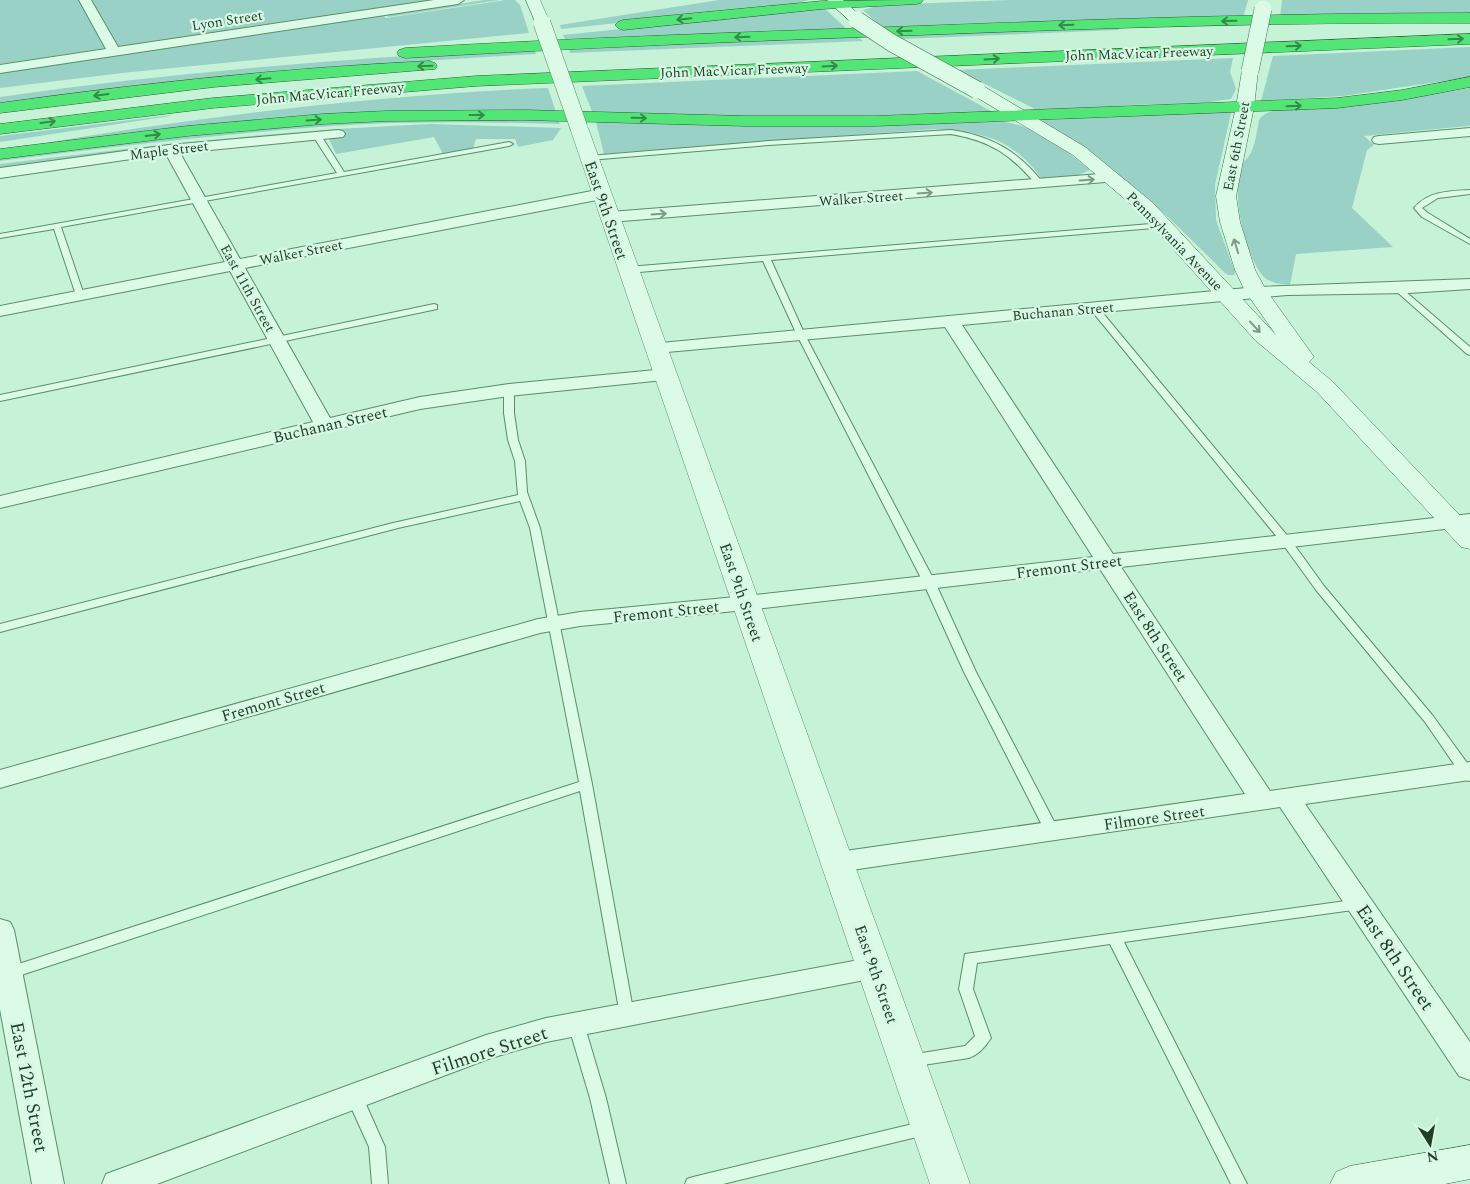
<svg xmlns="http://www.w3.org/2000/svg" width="1470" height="1184" viewBox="0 0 1470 1184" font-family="Spectral,serif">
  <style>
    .green { fill: #99d1c6 }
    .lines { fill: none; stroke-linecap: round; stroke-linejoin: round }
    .service-casing { stroke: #5a8f65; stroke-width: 2 }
    .minor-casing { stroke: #5a8f65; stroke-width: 2 }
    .tertiary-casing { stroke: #5a8f65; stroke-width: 1 }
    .secondary-casing { stroke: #3d7147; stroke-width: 1 }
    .motorway-casing { stroke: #2e5d35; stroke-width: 1 }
    .service { fill: #dbfbe7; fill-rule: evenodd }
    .minor { fill: #dbfbe7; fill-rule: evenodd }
    .tertiary { fill: #dbfbe7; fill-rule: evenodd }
    .secondary { fill: #dbfbe7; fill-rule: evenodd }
    .motorway { fill: #52e676; fill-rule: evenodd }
    .tertiary-bridge-casing { stroke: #5a8f65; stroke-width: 18; stroke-linecap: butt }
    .secondary-bridge-casing { stroke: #3d7147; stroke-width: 18; stroke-linecap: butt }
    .tertiary-bridge { stroke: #dbfbe7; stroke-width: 17 }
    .secondary-bridge { stroke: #dbfbe7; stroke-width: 17 }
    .oneway { stroke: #368a49 }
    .oneway2 { stroke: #7d9c86 }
    .labels { text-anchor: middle; stroke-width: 4.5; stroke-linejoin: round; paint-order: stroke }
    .far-street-label { font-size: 14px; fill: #1f3e24; stroke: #d7f8e4 }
    .street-label { font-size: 16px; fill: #1f3e24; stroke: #d7f8e4 }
    .near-street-label { font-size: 19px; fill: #1f3e24; stroke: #d7f8e4 }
  </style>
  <rect width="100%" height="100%" fill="#c6f2d7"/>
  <path class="green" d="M0,0H431L0,64Z
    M484,0H500L388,17L387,15Z
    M506,0H515L520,5L529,33L122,73L0,88V73L383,15L386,18Z
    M719,0H809L794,4L561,29L560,25Z
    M1010,0H1248L1243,18L884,29L863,10L880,5Z
    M1282,0H1470V13L1280,17Z
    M824,8L848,30L566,41L563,35Z
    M1121,28L1118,30L901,39L893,35Z
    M857,36L863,41L570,53L569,48Z
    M1470,47V77L1343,96L1261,101L1273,56Z
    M534,49L536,54C357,64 178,79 0,103V97C177,72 356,57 534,49Z
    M1233,58L1230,72L1236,89L1231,99L1203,103L1130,105L1097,109H1035L957,70Z
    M917,71L993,112L797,118L593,114L582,86Z
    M548,88L556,112L213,124L27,146C199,117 373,95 548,88Z
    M1470,88V125L1468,126L1364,136L1374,145L1367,150L1352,208L1393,247L1296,254L1290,285C1282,284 1270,283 1264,277C1245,257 1231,193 1241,166C1244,160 1250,157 1252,150C1256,141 1257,130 1259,120C1267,108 1285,110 1298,109C1356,105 1413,98 1470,88Z
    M1226,112L1231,113L1215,185L1216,220L1235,272L1234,275H1228L1225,273C1185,233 1145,193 1099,159C1081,146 1061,134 1041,121L1044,120Z
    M171,115L170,116L0,142V136Z
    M449,119L558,120L560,124C484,122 408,121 332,126C221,134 110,147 0,161V157L249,129L342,122Z
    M596,122H1005C1038,127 1065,150 1090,170L1076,176L1042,179C1011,137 984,133 935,129L604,154Z
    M431,124L561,128L553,140L518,147L515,139H476L473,149L443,154L434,137L336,154L328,137L344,136V130L185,144L0,170V164C144,146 286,130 431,124Z"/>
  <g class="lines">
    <g class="service-casing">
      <path id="service" d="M951,130C992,136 1018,151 1044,184L1037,186C1012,155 991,141 951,134L769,145L589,160L585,158L589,156L769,141Z
        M314,134H320L344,172L509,142L513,144L509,146L61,227L84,295L80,298L76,295L54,229L0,238V234L337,173L313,136Z
        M1470,190V194L1438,198L1422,208L1428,213L1470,239V244L1422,217L1414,208C1428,191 1450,191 1470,190Z
        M1163,223H1166V227L771,260L805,335L935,582L976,672L1059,831L1057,834H1047L1045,831L964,672L923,582L797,335L763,261L628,273L624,270L628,267Z
        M1399,286L1470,347V355L1467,354L1396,291V287Z
        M434,304L437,305V309L0,401V395Z
        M1094,305L1097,306L1290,539L1324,586L1433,716L1470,767V781L1465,780L1425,722L1316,590L1282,543L1091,310L1090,308Z
        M509,387L514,390V413L518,440L525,461L527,492L540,528L592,784L634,1015L632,1019L627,1021L622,1019L620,1015L580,791L0,982V970L579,782L530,528L520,501L398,528L0,632V624L393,523L518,495L515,461L508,440L504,413V390Z
        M1360,899L1365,900L1367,904L1365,908L1360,909L1124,942L1247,1184H1231L1110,944L977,963L973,989L991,1038C986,1046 978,1055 969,1058L910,1067L905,1065L902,1061L905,1057L910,1055L965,1046L975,1036L959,989L965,954Z
        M576,1018L581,1020L584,1024L606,1098L626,1184H610L590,1098L568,1024L571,1020Z
        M354,1089L360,1091L385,1147L388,1184H372L369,1147L346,1096L348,1091Z
        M925,1121L931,1123L933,1128L931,1133L925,1135L723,1184H685L687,1179L693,1177Z"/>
    </g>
    <g class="minor-casing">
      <path id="minor" d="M79,0H91L118,47L434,0H464L458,4L0,73V65L106,49Z
        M1470,128V136L1379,144L1374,143L1372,140L1374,137L1379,136Z
        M338,130L343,131L345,134L343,137L180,153L240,259L602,189L607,191L610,194L607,197L602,199L245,268L330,418L420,397L509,384L666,369L673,371L675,375L673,379L509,396L420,409L0,508V496L313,422L230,271L0,316V306L225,262L166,154L0,178V168L169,145Z
        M1113,173L1118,175L1121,178L1118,181L610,222L604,220L602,217L604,214L610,212Z
        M1470,279V289L1409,293L1287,295L962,325L1113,554L1470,514V526L1121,567L1270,791L1470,762V780L1305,804L1470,1042V1080L1459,1076L1280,807L838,872L828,869L824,862L828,855L838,852L1245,794L1100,569L746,610L580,626L540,633L0,788V770L538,619L580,612L746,596L1093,557L945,327L656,353L650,352L647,348L650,344L1257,287Z
        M0,919L10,922L14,930L64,1184H32L0,1009Z
        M875,957L885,960L890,968L885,976L546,1042L491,1058L157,1184H102L106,1174L486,1035L546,1018Z"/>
    </g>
    <g class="tertiary-casing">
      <path id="tertiary" d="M526,0H540L550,23L547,26H537Z
        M579,123L585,124L588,128L970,1184H930L570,128L573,124Z"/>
    </g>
    <g class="secondary-casing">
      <path id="secondary" d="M827,0H843L865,20L862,23H852Z
        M1250,66L1256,68L1258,71L1254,107L1236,196L1240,222L1255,270L1266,290L1314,357L1309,362L1333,382L1470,526V549L1461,547L1317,392L1255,340L1139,211L1073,155L971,94L969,90L971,86H983L1085,147L1153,203L1276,335L1245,291L1235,270L1220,222L1216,196L1236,107L1242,71L1244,68Z
        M1470,1145V1179L1445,1184H1330L1336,1172L1350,1166Z"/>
    </g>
    <g class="motorway-casing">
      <path id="motorway" d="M923,0L921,3L916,4L822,9L623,30L618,28L615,25L618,22L623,20L822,1Z
        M1470,13V23C1286,22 1102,28 919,35C747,41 576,48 405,58L399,56L397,53L399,50L405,48C576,38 747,32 919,26C1102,19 1286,13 1470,13Z
        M1470,34V44L476,86L213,108L0,134V124L213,98L476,76Z
        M429,61L435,63L437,66L435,69L214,87L0,113V103C143,83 285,68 429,61Z
        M1470,77V87L1402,100L1337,108L876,126H745L524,120L386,121L323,124L187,136L0,159V149L187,126L323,114L386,111L524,110L745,116H876L1337,98L1402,90Z"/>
    </g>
    <use href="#service" class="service"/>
    <use href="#minor" class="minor"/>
    <use href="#tertiary" class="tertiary"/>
    <use href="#secondary" class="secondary"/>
    <use href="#motorway" class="motorway"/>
    <g class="tertiary-bridge-casing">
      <path id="tertiary-bridge" d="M542,23L579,128"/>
    </g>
    <g class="secondary-bridge-casing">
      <path id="secondary-bridge" d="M857,20L892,43L977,90
        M1250,71L1263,9"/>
    </g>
    <use href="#tertiary-bridge" class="tertiary-bridge"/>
    <use href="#secondary-bridge" class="secondary-bridge"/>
  </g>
  <defs><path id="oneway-shaft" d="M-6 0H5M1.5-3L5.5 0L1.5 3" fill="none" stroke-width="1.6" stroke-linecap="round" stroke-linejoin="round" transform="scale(1.25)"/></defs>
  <g class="oneway">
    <use href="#oneway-shaft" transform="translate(684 19) rotate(174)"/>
    <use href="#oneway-shaft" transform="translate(1229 21) rotate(179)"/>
    <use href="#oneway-shaft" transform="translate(1066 25) rotate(178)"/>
    <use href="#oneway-shaft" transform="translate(904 31) rotate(178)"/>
    <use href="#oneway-shaft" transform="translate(742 37) rotate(178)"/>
    <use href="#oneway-shaft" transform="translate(1456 39) rotate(-2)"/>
    <use href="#oneway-shaft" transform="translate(1294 46) rotate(-2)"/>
    <use href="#oneway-shaft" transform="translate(992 59) rotate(-3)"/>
    <use href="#oneway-shaft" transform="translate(425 66) rotate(178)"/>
    <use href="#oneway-shaft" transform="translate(830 66) rotate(-3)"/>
    <use href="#oneway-shaft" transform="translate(263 79) rotate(175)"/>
    <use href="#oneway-shaft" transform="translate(101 95) rotate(173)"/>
    <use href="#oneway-shaft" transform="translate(1294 106) rotate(-2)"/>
    <use href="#oneway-shaft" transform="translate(477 115)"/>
    <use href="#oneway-shaft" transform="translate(639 118) rotate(1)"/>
    <use href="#oneway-shaft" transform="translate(314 120) rotate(-4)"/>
    <use href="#oneway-shaft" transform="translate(48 122) rotate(-8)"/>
    <use href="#oneway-shaft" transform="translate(153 135) rotate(-7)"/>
  </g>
  <g class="oneway2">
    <use href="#oneway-shaft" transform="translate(1087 180) rotate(-4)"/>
    <use href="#oneway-shaft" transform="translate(925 193) rotate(-4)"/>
    <use href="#oneway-shaft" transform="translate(659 214) rotate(-4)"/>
    <use href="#oneway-shaft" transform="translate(1236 246) rotate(-107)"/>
    <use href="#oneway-shaft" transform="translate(1255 327) rotate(47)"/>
  </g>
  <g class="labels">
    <g class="far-street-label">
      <text transform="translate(227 20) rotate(-9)" y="5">Lyon Street</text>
      <text transform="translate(1139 53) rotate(-2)" y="5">John MacVicar Freeway</text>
      <text transform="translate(734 70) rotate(-2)" y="5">John MacVicar Freeway</text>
      <text transform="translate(330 93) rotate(-5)" y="5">John MacVicar Freeway</text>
      <text transform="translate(1236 146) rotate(-79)" y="5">East 6th Street</text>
      <text transform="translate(169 150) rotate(-7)" y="5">Maple Street</text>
      <text transform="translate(861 198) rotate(-4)" y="5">Walker Street</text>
      <text transform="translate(1175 241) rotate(46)" y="5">Pennsylvania Avenue</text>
      <text transform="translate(301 252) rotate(-11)" y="5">Walker Street</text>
      <text transform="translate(248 288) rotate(61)" y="5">East 11th Street</text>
      <text transform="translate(1063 311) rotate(-5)" y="5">Buchanan Street</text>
    </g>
    <g class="street-label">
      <text transform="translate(607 210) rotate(71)" y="6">East 9th Street</text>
      <text transform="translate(330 424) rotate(-13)" y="6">Buchanan Street</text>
      <text transform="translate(1069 566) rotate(-7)" y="6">Fremont Street</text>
      <text transform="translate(742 592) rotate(71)" y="6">East 9th Street</text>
      <text transform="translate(666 611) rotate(-6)" y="6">Fremont Street</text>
      <text transform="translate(1156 636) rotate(57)" y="6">East 8th Street</text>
      <text transform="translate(273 701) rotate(-16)" y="6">Fremont Street</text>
      <text transform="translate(1154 817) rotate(-8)" y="6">Filmore Street</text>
      <text transform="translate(877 974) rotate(71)" y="6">East 9th Street</text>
    </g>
    <g class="near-street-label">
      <text transform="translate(1396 957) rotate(56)" y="7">East 8th Street</text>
      <text transform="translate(489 1050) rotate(-18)" y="7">Filmore Street</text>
      <text transform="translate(30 1087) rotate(79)" y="7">East 12th Street</text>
    </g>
  </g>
  <g transform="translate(1430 1144) rotate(169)" stroke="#d7f8e4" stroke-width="4" paint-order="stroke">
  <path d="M0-4L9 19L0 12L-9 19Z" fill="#1f3e24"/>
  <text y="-8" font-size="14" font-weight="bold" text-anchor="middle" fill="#1f3e24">N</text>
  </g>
</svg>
